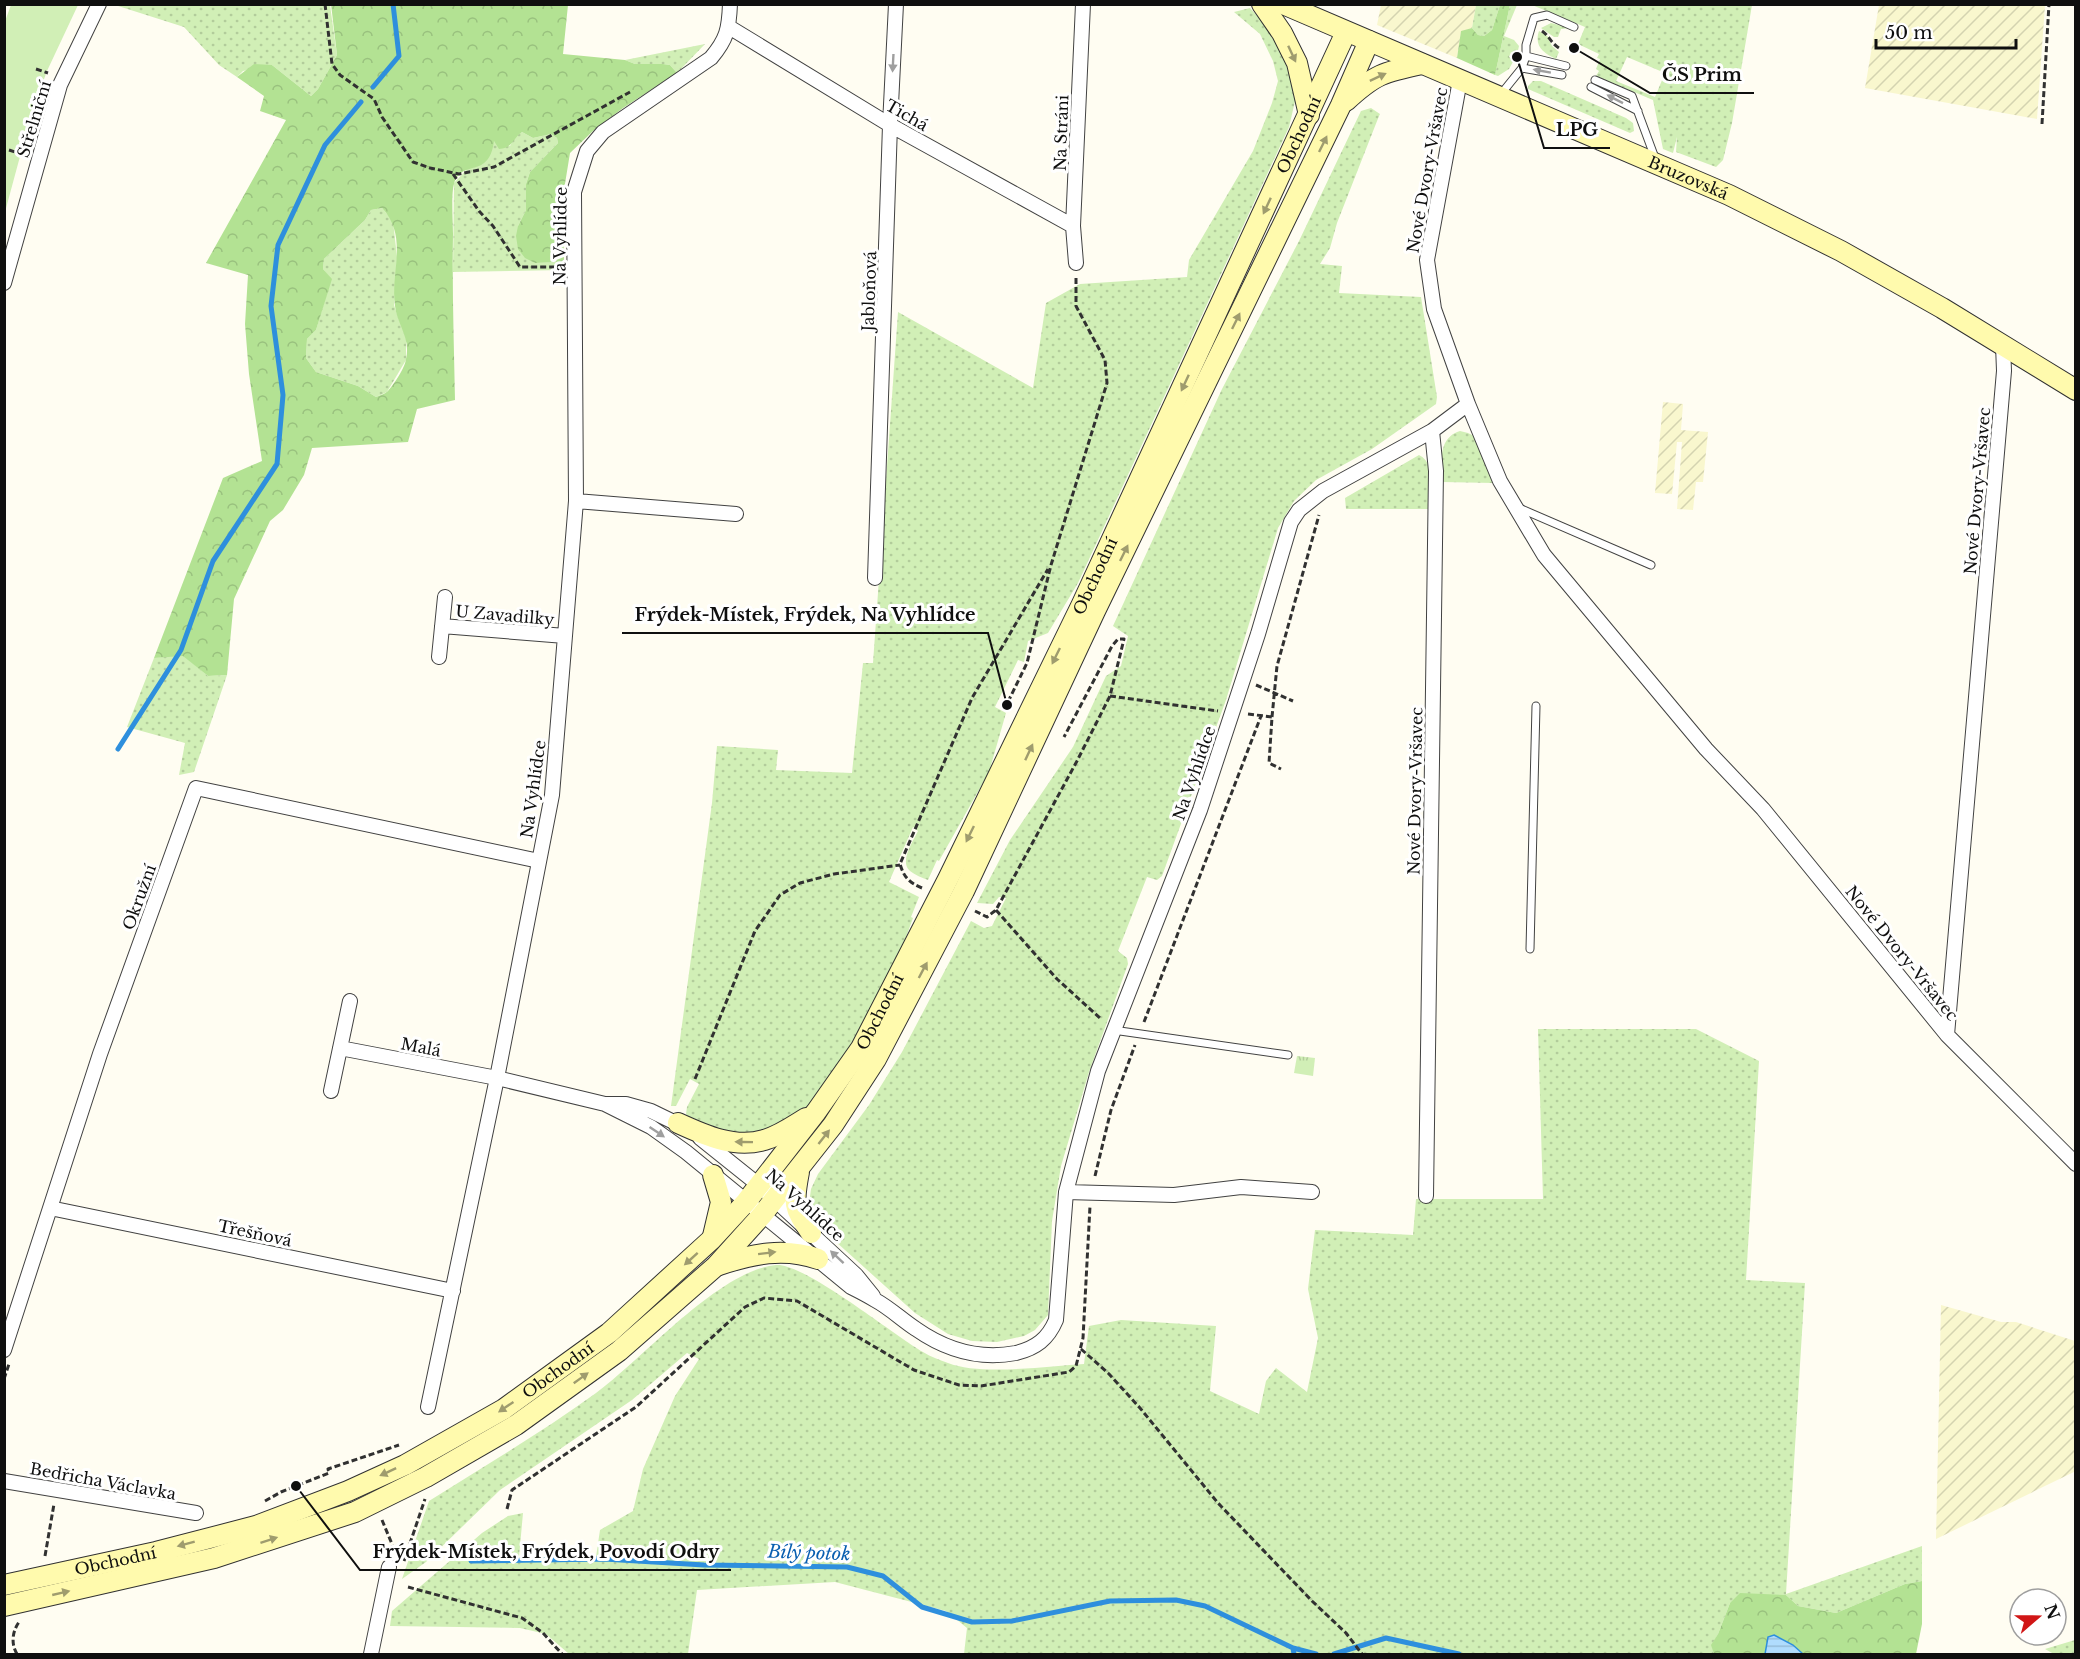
<svg xmlns="http://www.w3.org/2000/svg" width="2080" height="1659" viewBox="0 0 2080 1659" font-family="'Libre Baskerville',serif">
  <style>
    .farmland { fill: url(#farmland-furrows) }
    .grass { fill: url(#grass-dots); fill-rule: evenodd }
    .forest { fill: url(#forest-crowns); fill-rule: evenodd }
    .park { fill: url(#park-tufts) }
    .garden { fill: #d1efb6 }
    .water { fill: url(#water-rules); stroke: #2e8fdd; stroke-width: 1.5 }
    .lines { fill: none; stroke-linecap: round; stroke-linejoin: round }
    .stream { stroke: #2e8fdd; stroke-width: 5 }
    .service-casing { stroke: #424242; stroke-width: 9 }
    .minor-casing { stroke: #424242; stroke-width: 16 }
    .secondary-casing { stroke: #313131; stroke-width: 22 }
    .path { stroke: #313131; stroke-width: 3; stroke-dasharray: 6 3; stroke-linecap: butt }
    .service { stroke: #fff; stroke-width: 7 }
    .minor { stroke: #fff; stroke-width: 14 }
    .secondary { stroke: #fffaad; stroke-width: 20 }
    .oneway { fill: #9f9c6e }
    .oneway2 { fill: #9f9f9f }
    .labels { text-anchor: middle; stroke-width: 6; stroke-linejoin: round; paint-order: stroke }
    .street-label { font-size: 16px; fill: #0f0f0f; stroke: #fff }
    .water-label { font-size: 18px; font-style: italic; fill: #095fb1; stroke: #fff }
    .leader { fill: none; stroke: #0f0f0f; stroke-width: 2 }
    .callout-dot { fill: #0f0f0f; stroke: #fff; stroke-width: 2 }
    .callout-label { font-size: 18px; text-anchor: middle; font-weight: bold; fill: #0f0f0f; stroke: #fff; stroke-width: 6; stroke-linejoin: round; paint-order: stroke }
  </style>
  <defs>
    <pattern id="farmland-furrows" width="10" height="10" patternUnits="userSpaceOnUse" patternTransform="scale(1.5)"><rect width="10" height="10" fill="#f9f7ce"/><path d="M-1 1l2-2M0 10L10 0M9 11l2-2" fill="none" stroke="#d4d3b0"/></pattern>
    <pattern id="grass-dots" width="8" height="8" patternUnits="userSpaceOnUse" patternTransform="scale(1.5)"><rect width="8" height="8" fill="#d1efb6"/><path d="M2 2h.1M6 6h.1" fill="none" stroke="#b2cc9b" stroke-width="1.8" stroke-linecap="round"/></pattern>
    <pattern id="forest-crowns" width="20" height="18" patternUnits="userSpaceOnUse" patternTransform="scale(1.5)"><rect width="20" height="18" fill="#b3e293"/><path d="M2 6a3 3 0 1 1 6 0M12 15a3 3 0 1 1 6 0" fill="none" stroke="#99c17e"/></pattern>
    <pattern id="park-tufts" width="24" height="20" patternUnits="userSpaceOnUse" patternTransform="scale(1.5)"><rect width="24" height="20" fill="#d1efb6"/><path d="M3 7l-1-3M5 7V3M7 7l1-3M15 17l-1-3M17 17v-4M19 17l1-3" fill="none" stroke="#b2cc9b"/></pattern>
    <pattern id="water-rules" width="6" height="5" patternUnits="userSpaceOnUse" patternTransform="scale(1.5)"><rect width="6" height="5" fill="#b0dcfd"/><path d="M0 2.5h6" fill="none" stroke="#96bcd8"/></pattern>
  </defs>
  <rect width="100%" height="100%" fill="#fffdf2"/>
  <path class="farmland" d="M1381,5H1476L1472,28L1461,32L1457,58L1377,25Z
    M1879,5H2045L2037,119L1865,88Z
    M1663,402L1683,404L1681,430L1708,432L1703,482H1696L1693,510L1677,509L1682,442H1677L1672,494L1655,493Z
    M1941,1305L2001,1322H2016L2075,1341L2076,1471L1936,1539Z"/>
  <path class="grass" d="M115,5H330L337,55L318,89L311,96L272,65L243,71L237,77L219,65L184,27Z
    M1476,5H1500L1492,30L1484,36L1478,35L1472,28Z
    M1510,5H1517L1504,36L1514,40L1519,46L1517,55L1511,52L1509,57L1514,60L1509,69L1498,76L1495,75Z
    M1532,5H1752L1732,123L1723,160L1716,167L1676,152L1677,137L1673,153L1663,149L1653,100L1596,76L1599,71L1596,69L1600,59L1597,58L1599,54L1578,44L1585,27ZM1627,57L1665,73L1655,97L1616,81Z
    M1250,8L1267,27L1286,54L1296,97L1289,127L1078,583L1048,633L1028,641L1024,662L1018,660L995,707L1006,713L989,772L939,861L937,860L928,880C922,878 915,875 910,871C899,862 913,841 918,831L913,827L889,882L919,897L911,917L913,918L896,965L848,1051L809,1106L792,1119L756,1136L724,1133L690,1119L686,1114L687,1107L699,1084L690,1079L676,1106H671L712,803L717,746L778,750L776,770L852,773L863,663H873L898,312L1033,388L1046,303L1080,284L1187,277L1189,260L1253,151L1272,103L1278,81L1273,61L1260,34L1234,12Z
    M1551,23L1570,28L1561,29L1558,37H1554L1541,28Z
    M1539,31L1550,38H1548L1552,46L1559,52L1556,59C1543,53 1534,46 1539,31Z
    M705,44L677,73L670,65L663,64H635L625,60Z
    M1533,81H1541L1626,118L1633,123L1634,131L1630,133L1528,89V86Z
    M1371,108L1380,114L1379,116L1337,223L1330,248L1320,264L1342,266L1339,293L1421,297L1437,397L1436,404L1372,449L1316,480L1294,501L1278,528L1226,700L1162,876L1157,880L1147,877L1118,951L1127,958L1128,964L1089,1072L1061,1166L1052,1221L1048,1315L1035,1330L1024,1336L997,1342L972,1341L948,1334L915,1313L815,1223L809,1204L811,1189L818,1174L869,1105L902,1052L971,921L984,928L992,926L1006,898L999,897L993,904L977,903L1010,840L1073,747L1106,676L1121,666L1128,636L1113,626L1222,389L1299,241L1361,111Z
    M522,132L533,138L551,134L557,138L558,143L530,172L526,184V210L518,226L535,263L564,262V270L453,272L454,183L494,141L510,146L515,136Z
    M382,208L393,221L397,257L394,305L399,320L406,335V360L387,392L376,397L358,386L316,372L306,358L307,339L316,330L331,279L323,269L324,259L365,220L371,210Z
    M1460,431L1468,433L1476,437L1494,483L1442,482C1442,463 1437,438 1460,431Z
    M1419,455C1437,464 1431,492 1431,509H1346L1345,498Z
    M183,655L208,676L227,675L194,772L179,775L185,743L127,727L154,658Z
    M1538,1029H1696L1759,1061L1746,1280L1805,1283L1786,1594L1922,1546V1581L1905,1584L1836,1613L1798,1606L1786,1595L1730,1603L1718,1634L1712,1645L1714,1654H964L967,1628L946,1611L835,1582L697,1590L688,1654H569L546,1634L520,1628L390,1626L392,1611L482,1533L508,1516L523,1513L519,1557H596L600,1530L633,1511L643,1469L675,1396L699,1359L687,1353L632,1400L500,1490L426,1562L402,1579L429,1501C485,1466 542,1432 596,1393C644,1358 718,1271 776,1265C803,1262 895,1336 923,1352C931,1357 940,1360 948,1363C981,1376 1048,1366 1084,1364L1089,1326L1121,1320L1216,1326L1210,1391L1259,1414L1266,1381L1276,1368L1307,1392L1318,1338L1308,1289L1315,1230L1413,1235L1416,1199H1543Z
    M2075,1640V1654H2054L2045,1649Z"/>
  <path class="forest" d="M331,4L568,5L563,54L625,60L635,64H663L670,65L677,73L623,108L593,131L570,153L563,196L564,262L535,263L525,258L518,249L516,236L518,226L526,210V184L530,172L558,143L557,138L551,134L533,138L522,132C513,138 512,149 499,149L494,141C489,180 462,158 454,184C451,194 453,222 453,234C452,289 454,345 455,400L417,409L408,442L312,448L304,475L283,510L270,521L234,599L227,675L208,676L183,656L154,658L223,478L262,461L249,374L245,324L248,275L206,263L286,120L260,111L264,96L237,77L254,64L272,65L311,96L318,89L337,55ZM382,208C409,237 390,272 395,306C397,325 411,337 406,359C405,368 394,384 388,391C385,394 380,395 376,397L358,386L316,372L306,358L307,339L316,330L332,279L323,269L324,259L365,220L371,210Z
    M1500,5H1510L1495,75L1457,58L1461,31L1472,28L1478,35L1484,36L1492,30Z
    M1922,1581V1624L1916,1654H1714L1711,1645L1718,1634L1730,1603L1740,1593L1786,1595L1798,1606L1836,1613L1905,1584Z"/>
  <path class="park" d="M1297,1056L1315,1058L1313,1076L1294,1073Z"/>
  <path class="garden" d="M11,5H78L47,71L32,112L5,212L4,24Z"/>
  <path class="water" d="M1774,1635L1793,1645L1803,1654H1765L1768,1637Z"/>
  <g class="lines">
    <path class="stream" d="M373,87L399,56L393,4
      M118,749L181,650L213,561L277,464L283,395L271,306L278,245L325,145L361,102
      M471,1561L604,1559L704,1565L847,1567L883,1576L922,1607L972,1622L1012,1621L1110,1601L1176,1600L1205,1606L1293,1648L1294,1654
      M1293,1648L1316,1654
      M1334,1654L1386,1638L1459,1654"/>
    <g class="service-casing">
      <path id="service" d="M1526,56V45L1534,18L1547,15L1574,27
        M1522,68L1562,75
        M1595,80L1632,96L1655,158
        M1591,87L1638,111
        M1501,94L1522,68L1526,56L1566,66
        M1519,508L1651,565
        M1530,949L1536,706
        M1113,1030L1288,1055"/>
    </g>
    <g class="minor-casing">
      <path id="minor" d="M729,27L890,125L1073,226
        M1076,263L1073,226L1083,4
        M4,283L60,85L99,4
        M1468,404L1500,481L1544,555L1706,749L1763,809L1947,1035L2076,1164
        M576,501L736,514
        M875,578L890,125L896,4
        M442,626L565,636
        M439,657L445,597
        M1947,1035L2004,371L2003,345
        M340,1048L497,1078L605,1104H626L651,1111L684,1127
        M331,1091L350,1001
        M605,1104L651,1127L686,1152L851,1287C859,1291 867,1295 875,1300C890,1308 902,1320 916,1329C946,1350 979,1360 1016,1353C1036,1348 1048,1339 1056,1320L1066,1192L1098,1071L1200,810L1258,634L1291,522L1299,510L1323,491L1432,431
        M700,1138L760,1186L856,1275L873,1296
        M1066,1192L1174,1195L1241,1187L1312,1192
        M1426,1196L1436,471L1432,431L1468,404L1434,309L1427,260L1460,80
        M50,1208L453,1291
        M4,1350L100,1054L196,788L539,861
        M428,1407L497,1078L552,795L576,501L574,192L587,151L603,132L711,58C727,39 729,29 730,4
        M4,1481L196,1513
        M371,1654L389,1567"/>
    </g>
    <g class="secondary-casing">
      <g id="secondary">
        <path d="M1262,4L1282,33L1297,63L1309,115"/>
        <path id="s1" d="M1283,4L1729,195L1841,251L1942,308L2076,390"/>
        <path d="M1346,101C1375,74 1384,72 1422,64"/>
        <path d="M678,1123C704,1135 735,1149 764,1140C779,1136 793,1126 806,1118"/>
        <path d="M799,1172C793,1203 793,1207 811,1233"/>
        <path d="M713,1236L721,1202L713,1175"/>
        <path d="M719,1265C752,1254 784,1247 818,1259"/>
        <path id="s2" d="M4,1585L156,1552L256,1526L348,1491L405,1465L504,1409L609,1333L712,1239L746,1202L816,1112L861,1048L948,879L1082,604L1346,32"/>
        <path d="M4,1606L214,1558L355,1512L426,1477L516,1425L619,1351L716,1266L762,1215L833,1125L876,1059L964,891L1095,611L1341,105L1369,41"/>
      </g>
    </g>
    <path class="path" d="M325,4L332,64L340,75L374,99L382,117L413,162L430,168L459,174L494,167L630,92
      M1542,31C1550,37 1551,43 1559,48
      M36,69L48,73
      M2042,124L2049,4
      M9,150L24,155
      M453,174L479,211L493,226L520,267H560
      M1256,685L1293,701
      M1110,696L1218,711
      M1004,710L1027,663L1051,565L1107,383L1105,360L1076,306V278
      M1248,714L1272,717L1269,763L1281,769
      M1272,717L1277,666L1319,515
      M922,888C910,883 904,878 900,864L972,698L1048,569
      M996,910L1057,979L1101,1019
      M975,911L987,917L996,910L1077,761L1110,696L1124,639H1118L1112,646L1064,737
      M1144,1022L1261,716
      M695,1079L755,931L780,895L800,883L834,874L900,865
      M1095,1176L1111,1110L1135,1045
      M1081,1349L1109,1374L1140,1408L1218,1503L1312,1601L1346,1633L1362,1654
      M4,1379L9,1364
      M265,1501L281,1492L329,1473L328,1469L399,1445
      M507,1509L512,1490L636,1407L745,1307L764,1298L797,1301L914,1370L959,1385L981,1386L1069,1372L1076,1366L1083,1338L1090,1206
      M382,1520L392,1544L393,1552
      M45,1556L54,1504
      M404,1561L425,1499
      M408,1587L522,1618L543,1633L562,1654
      M17,1654C11,1644 12,1632 19,1622"/>
    <use href="#service" class="service"/>
    <use href="#minor" class="minor"/>
    <use href="#secondary" class="secondary"/>
  </g>
  <defs><path id="oneway-solid" d="M-6-.8H1V-3.2L6.5 0L1 3.2V.8H-6Z" transform="scale(1.5)"/></defs>
  <g class="oneway">
    <use href="#oneway-solid" transform="translate(1292 54) rotate(65)"/>
    <use href="#oneway-solid" transform="translate(1378 77) rotate(-25)"/>
    <use href="#oneway-solid" transform="translate(1323 144) rotate(-64)"/>
    <use href="#oneway-solid" transform="translate(1267 206) rotate(115)"/>
    <use href="#oneway-solid" transform="translate(1236 321) rotate(-64)"/>
    <use href="#oneway-solid" transform="translate(1185 383) rotate(115)"/>
    <use href="#oneway-solid" transform="translate(1124 553) rotate(-64)"/>
    <use href="#oneway-solid" transform="translate(1056 656) rotate(116)"/>
    <use href="#oneway-solid" transform="translate(1029 752) rotate(-65)"/>
    <use href="#oneway-solid" transform="translate(970 834) rotate(116)"/>
    <use href="#oneway-solid" transform="translate(923 970) rotate(-62)"/>
    <use href="#oneway-solid" transform="translate(824 1137) rotate(-52)"/>
    <use href="#oneway-solid" transform="translate(744 1142) rotate(-179)"/>
    <use href="#oneway-solid" transform="translate(767 1253) rotate(-7)"/>
    <use href="#oneway-solid" transform="translate(691 1259) rotate(138)"/>
    <use href="#oneway-solid" transform="translate(581 1378) rotate(-36)"/>
    <use href="#oneway-solid" transform="translate(506 1407) rotate(146)"/>
    <use href="#oneway-solid" transform="translate(388 1472) rotate(155)"/>
    <use href="#oneway-solid" transform="translate(269 1540) rotate(-18)"/>
    <use href="#oneway-solid" transform="translate(186 1544) rotate(165)"/>
    <use href="#oneway-solid" transform="translate(61 1593) rotate(-13)"/>
  </g>
  <g class="oneway2">
    <use href="#oneway-solid" transform="translate(893 63) rotate(93)"/>
    <use href="#oneway-solid" transform="translate(1542 71) rotate(-170)"/>
    <use href="#oneway-solid" transform="translate(1615 99) rotate(-153)"/>
    <use href="#oneway-solid" transform="translate(657 1132) rotate(34)"/>
    <use href="#oneway-solid" transform="translate(837 1257) rotate(-137)"/>
  </g>
  <g class="labels">
    <g class="street-label">
      <text transform="translate(907 115) rotate(30)" y="6">Tichá</text>
      <text transform="translate(34 119) rotate(-73)" y="6">Střelniční</text>
      <text transform="translate(1061 133) rotate(-88)" y="6">Na Stráni</text>
      <text dy="6" stroke="none"><textPath href="#s2" startOffset="2058">Obchodní</textPath></text>
      <text transform="translate(1427 170) rotate(-80)" y="6">Nové Dvory-Vršavec</text>
      <text dy="6" stroke="none"><textPath href="#s1" startOffset="441">Bruzovská</textPath></text>
      <text transform="translate(560 236) rotate(-89)" y="6">Na Vyhlídce</text>
      <text transform="translate(869 291) rotate(-88)" y="6">Jabloňová</text>
      <text transform="translate(1977 491) rotate(-85)" y="6">Nové Dvory-Vršavec</text>
      <text dy="6" stroke="none"><textPath href="#s2" startOffset="1572">Obchodní</textPath></text>
      <text transform="translate(505 615) rotate(5)" y="6">U Zavadilky</text>
      <text transform="translate(1194 773) rotate(-71)" y="6">Na Vyhlídce</text>
      <text transform="translate(533 789) rotate(-82)" y="6">Na Vyhlídce</text>
      <text transform="translate(1415 791) rotate(-89)" y="6">Nové Dvory-Vršavec</text>
      <text transform="translate(139 897) rotate(-70)" y="6">Okružní</text>
      <text transform="translate(1902 953) rotate(51)" y="6">Nové Dvory-Vršavec</text>
      <text dy="6" stroke="none"><textPath href="#s2" startOffset="1086">Obchodní</textPath></text>
      <text transform="translate(421 1047) rotate(11)" y="6">Malá</text>
      <text transform="translate(805 1205) rotate(42)" y="6">Na Vyhlídce</text>
      <text transform="translate(255 1233) rotate(12)" y="6">Třešňová</text>
      <text dy="6" stroke="none"><textPath href="#s2" startOffset="600">Obchodní</textPath></text>
      <text transform="translate(103 1481) rotate(10)" y="6">Bedřicha Václavka</text>
      <text dy="6" stroke="none"><textPath href="#s2" startOffset="114">Obchodní</textPath></text>
    </g>
    <g class="water-label">
      <text transform="translate(809 1553) rotate(2)" y="6">Bílý potok</text>
    </g>
  </g>
  <path class="leader" d="M1574 48L1650 93H1754M1517 57L1544 148H1610M1007 705L988 633H622M296 1486L360 1570H731"/>
  <g class="callout-dot">
    <circle cx="1574" cy="48" r="6"/>
    <circle cx="1517" cy="57" r="6"/>
    <circle cx="1007" cy="705" r="6"/>
    <circle cx="296" cy="1486" r="6"/>
  </g>
  <g class="callout-label">
    <text x="1702" y="81">ČS Prim</text>
    <text x="1577" y="136">LPG</text>
    <text x="805" y="621">Frýdek-Místek, Frýdek, Na Vyhlídce</text>
    <text x="546" y="1558">Frýdek-Místek, Frýdek, Povodí Odry</text>
  </g>
  <rect width="2080" height="1659" fill="none" stroke="#0f0f0f" stroke-width="12"/>
  <g transform="translate(2038 1617) rotate(70)"><circle r="28" fill="#ffffff" stroke="#9f9f9f" stroke-width="1.5"/>
  <path d="M0-4.5L10 22L0 15L-10 22Z" fill="#d11616"/>
  <text y="-9" font-size="16" font-weight="bold" text-anchor="middle" fill="#0f0f0f">N</text>
  </g>
  <path d="M1876 39v9h140v-9" fill="none" stroke="#0f0f0f" stroke-width="3"/>
  <text x="1885" y="39" font-size="18" fill="#0f0f0f" stroke="#ffffff" stroke-width="4.5" paint-order="stroke">50 m</text>
</svg>
